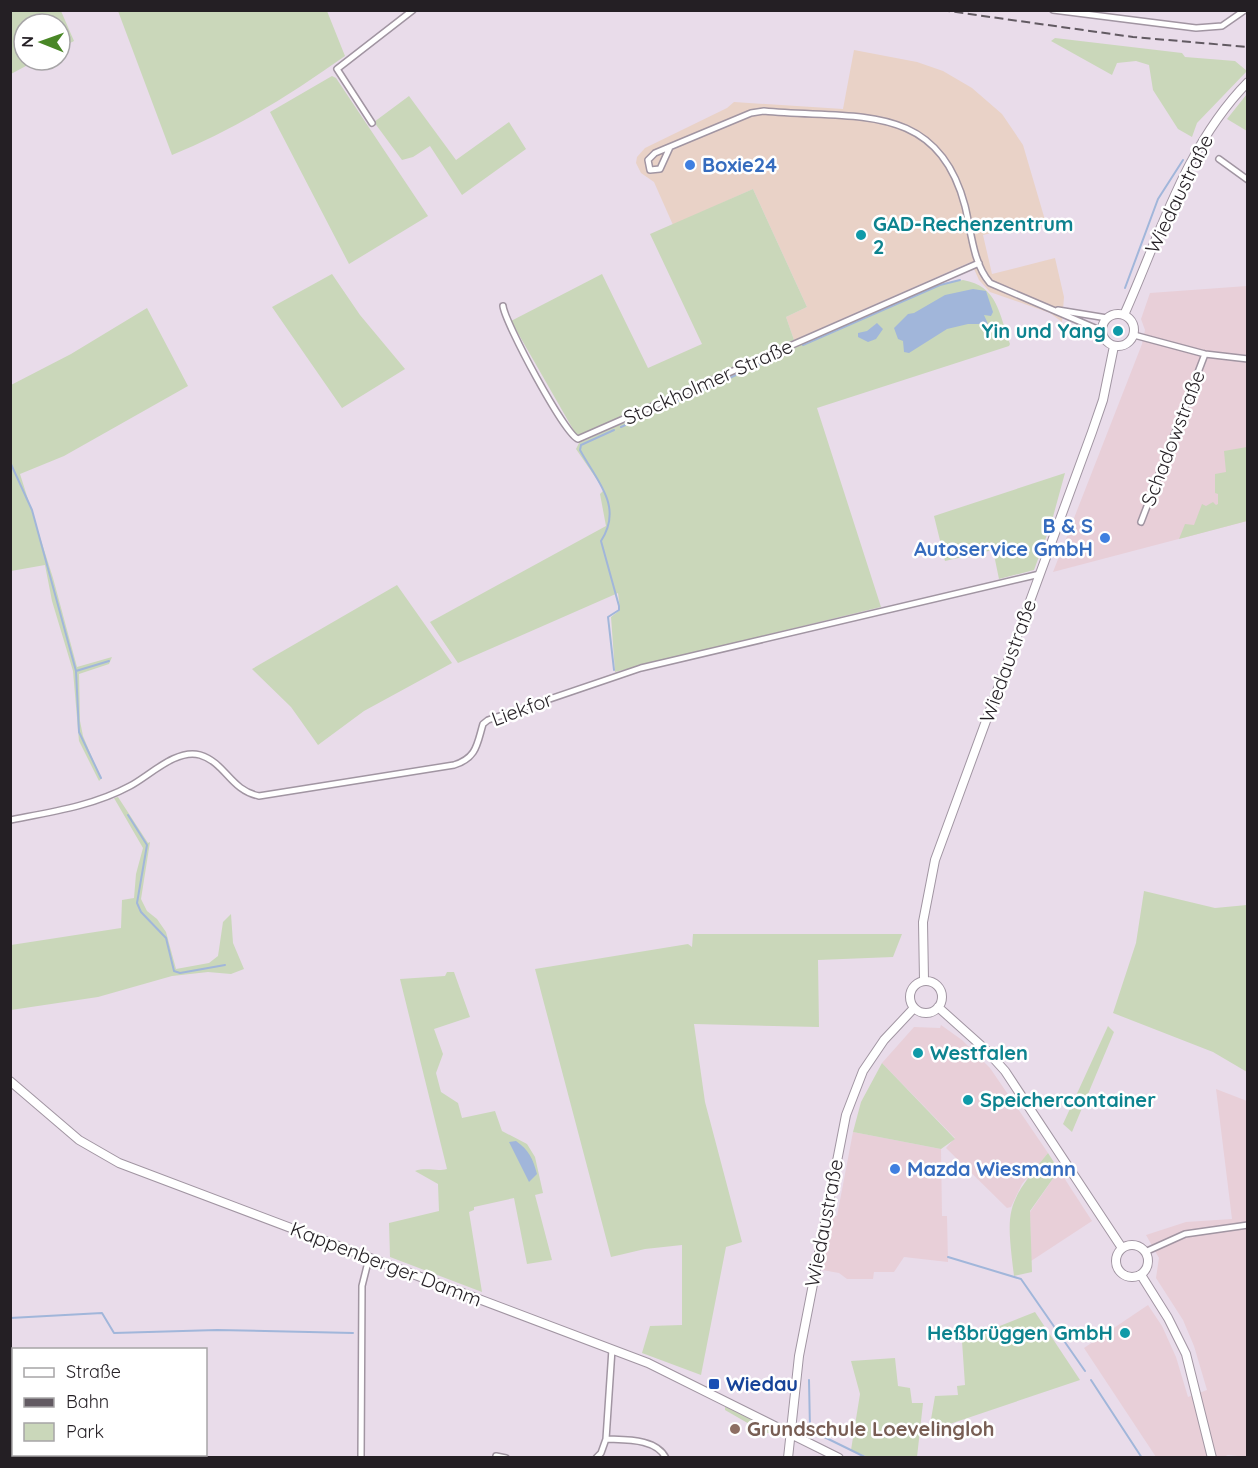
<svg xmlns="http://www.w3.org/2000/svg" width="1258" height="1468" viewBox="0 0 1258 1468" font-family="Quicksand,sans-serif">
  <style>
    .commercial { fill: #e8cfd8 }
    .industrial { fill: #e9d2c7 }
    .green { fill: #cad7ba }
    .water { fill: #a1b6da }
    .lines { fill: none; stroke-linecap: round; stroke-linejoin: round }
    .stream { stroke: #a1b6da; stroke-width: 2 }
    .minor-casing { stroke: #a195a2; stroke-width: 8 }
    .secondary-casing { stroke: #a195a2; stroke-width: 10 }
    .minor { stroke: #fff; stroke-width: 5 }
    .secondary { stroke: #fff; stroke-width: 8 }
    .rail { stroke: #625a62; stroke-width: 2; stroke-dasharray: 9 4.5; stroke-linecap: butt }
    .shop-dot { fill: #3f7fe0; stroke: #fff; stroke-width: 2 }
    .culture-dot { fill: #0f9aa8; stroke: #fff; stroke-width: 2 }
    .transit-dot { fill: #1a4fb4; stroke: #fff; stroke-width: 2 }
    .education-dot { fill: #8d6e63; stroke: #fff; stroke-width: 2 }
    .labels { text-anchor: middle; stroke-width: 5; stroke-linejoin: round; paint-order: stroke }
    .shop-label { font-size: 20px; font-weight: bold; fill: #366cbe; stroke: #fff; text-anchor: start }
    .street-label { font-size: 20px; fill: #241f24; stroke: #fff }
    .culture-label { font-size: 20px; font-weight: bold; fill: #0d838f; stroke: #fff; text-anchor: start }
    .transit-label { font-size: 20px; font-weight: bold; fill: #164399; stroke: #fff; text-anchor: start }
    .education-label { font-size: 20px; font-weight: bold; fill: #785e54; stroke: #fff; text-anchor: start }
  </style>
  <rect width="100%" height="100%" fill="#e9dcea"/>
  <path class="commercial" d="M1247,286V521L1053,572L1142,344L1145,330L1141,319L1150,293Z
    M941,1025L962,1040L990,1068L1048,1153L1022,1184L1011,1207L1007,1208L946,1148L955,1138L882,1063L914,1027L940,1028Z
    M1216,1089L1247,1101V1457L1228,1455L1221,1458L1156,1457L1084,1348L1148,1305L1162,1326L1176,1357L1188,1397L1207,1390L1194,1346L1183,1320L1156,1278L1159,1258L1146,1235L1186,1222L1232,1219Z
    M853,1132L941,1149L942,1216H947L948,1262L904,1257L894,1272H874L873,1279H847L839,1273L822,1270L832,1216H837Z
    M1059,1170L1092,1221L1031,1261L1030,1212Z"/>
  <path class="industrial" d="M854,50L917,62L943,71L972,88L1002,114L1023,145L1045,220L983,235L992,274L1055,258L1064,297L1062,322L1050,313L990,292L979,280L971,262L794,340L786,317L807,307L753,189L673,225L654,182L641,173L636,163L637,157L645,148L727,108L734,102L843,109Z"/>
  <path class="green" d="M11,10L61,11L74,41L60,48V24H24V60H37L11,74Z
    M118,11H327L345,56C290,95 234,130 172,155Z
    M1055,38L1182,53L1185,57L1235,61L1247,71L1197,123L1192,137L1178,129L1153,90L1149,65L1136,61L1117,63L1112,75L1051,41Z
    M332,76L336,78L428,216L349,264L270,112Z
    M1247,94V131L1227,119Z
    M409,96L456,160L509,122L526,149L462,195L430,146L413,157L402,160L374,122Z
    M753,189L807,307L786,317L794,340L578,438L511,321L602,274L648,368L702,344L650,234Z
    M332,274L360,315L405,369L342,408L272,307Z
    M963,280C998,286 999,314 1010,344L1009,346L817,408L881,607L615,672L611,617L620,610L618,593L458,663L430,622L606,526L600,494L604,490L576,449L579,443L892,303L945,283Z
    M147,308L188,386L64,456L20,474L53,578L77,667L112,657L109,664L79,674L80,721L83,736L101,779L99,781L79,741L73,671L52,601L45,565L11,571V385L71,354Z
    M1247,447V521L1179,539L1185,524L1194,525L1202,504L1206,506L1213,502L1216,505L1218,504V494L1215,493V474L1226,472L1224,451Z
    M1065,473L1051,524L1034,570L999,579L993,550L945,561L934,516Z
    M397,585L452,663L364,711L318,745L291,707L252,669Z
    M118,797L148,843L150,842L141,899L147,911L157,919L166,932L176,969L209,963L218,956L223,922L231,914L233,943L244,969L231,974L208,972L172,976L98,997L11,1010V945L121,928L122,900L134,898L136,874L143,848L114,798Z
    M1144,891L1215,908L1247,905V1072L1213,1052L1113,1013L1136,943Z
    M693,934H902L893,957L818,960L819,1027L694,1024L705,1102L742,1242L726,1247L701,1375L642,1353L650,1326L682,1325V1245L645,1249L611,1257L535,969L688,944L692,947Z
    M447,972H454L470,1017L434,1029L443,1054L436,1073L441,1092L458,1103L462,1118L495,1111L502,1131L527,1144L535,1157L543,1193L535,1195L552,1260L527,1264L514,1198L474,1207V1210L469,1212L482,1292L390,1257L389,1223L439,1211L438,1184L415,1171C427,1167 436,1172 447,1169L400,979L445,976Z
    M1108,1026L1114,1032L1072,1132L1063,1124Z
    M882,1063L955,1139L941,1149L853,1132L861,1102Z
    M1048,1153L1059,1170L1030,1211L1032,1272L1014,1276C1006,1209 1005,1205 1048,1153Z
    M1035,1312L1080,1380L929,1431L935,1396L958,1395L957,1386L965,1385L962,1341Z
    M895,1358L898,1386L910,1388L912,1403H923L917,1457H868L851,1450L860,1394L851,1361Z
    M728,1406L772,1431V1433H765L725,1410V1407Z"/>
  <path class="water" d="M973,289L986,291L993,312L991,316L984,315L988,324H968L947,329L909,353L904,352L903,341L898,339L894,328L908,314L914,313L945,295Z
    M877,323L883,329L876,339L868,342L858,337V333L867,331Z
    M516,1141C529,1150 533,1159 537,1174L529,1182L509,1142Z"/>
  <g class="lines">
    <path class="stream" d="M1125,288L1158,199L1183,160
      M803,345L940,285L960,280
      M621,427L787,352
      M10,462L32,510L76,671L79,732L101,778
      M614,670L608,617L619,610V606L601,541C624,506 596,480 580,450L581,445L614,430
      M76,671L109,661
      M128,815L147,845L137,903L141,912L166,938L174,971L180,973L225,965
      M948,1257L1021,1279L1085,1371
      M10,1318L102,1313L114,1333L217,1330L353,1333
      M809,1380L810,1430L867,1458
      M1091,1380L1142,1458
      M803,1457L805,1458"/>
    <g class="minor-casing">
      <path id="minor" d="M1053,10L1196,28L1222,26L1245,10
        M372,123L337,69L413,10
        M670,147L660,169L650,170L648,160L655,153L751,113L764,111C852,120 937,99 965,206C971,230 973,264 990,283L1102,331
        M1219,159L1248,180
        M503,306C505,323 565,435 578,439L979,263
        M1058,310L1107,318
        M1134,335L1205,354L1248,359
        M1141,522L1205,354
        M10,820C51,812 93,806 130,786C149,776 177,748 200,755C226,763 230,790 259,796L454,765C477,758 477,744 483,724L488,720L641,668L1040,574
        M1145,1252L1185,1234L1248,1225
        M606,1439C625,1440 656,1438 666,1458
        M496,1456L506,1458
        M361,1458L362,1286L369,1258
        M596,1458L601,1453L606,1439L612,1349"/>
    </g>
    <g class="secondary-casing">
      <path id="secondary" d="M1102 330a16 16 0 1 1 32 0a16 16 0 1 1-32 0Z
        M1124,315C1160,235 1185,146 1248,82
        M924,980L923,922L935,860L1092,432L1103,400L1114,346
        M910 997a16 16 0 1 1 32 0a16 16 0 1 1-32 0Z
        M938,1007L986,1050L1005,1071L1122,1248
        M10,1081L79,1140L119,1163L648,1363L839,1458
        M1116 1261a16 16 0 1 1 32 0a16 16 0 1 1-32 0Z
        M1141,1275L1168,1318L1186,1354L1212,1458
        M788,1458L799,1356L846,1115L863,1071L884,1040L914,1008"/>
    </g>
    <use href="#minor" class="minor"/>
    <use href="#secondary" class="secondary"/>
    <path class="rail" d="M941,10L1133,37L1248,47"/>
  </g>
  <g class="shop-dot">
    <circle cx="690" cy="165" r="6"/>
    <circle cx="1105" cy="538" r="6"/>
    <circle cx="895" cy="1169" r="6"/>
  </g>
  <g class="culture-dot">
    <circle cx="861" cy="235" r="6"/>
    <circle cx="1118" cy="331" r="6"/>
    <circle cx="918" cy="1053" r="6"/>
    <circle cx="968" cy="1100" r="6"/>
    <circle cx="1125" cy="1333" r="6"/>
  </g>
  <rect class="transit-dot" x="708" y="1378" width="12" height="12" rx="3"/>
  <circle class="education-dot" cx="735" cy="1429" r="6"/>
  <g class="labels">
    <g class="shop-label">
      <text x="702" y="172">Boxie24</text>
      <text x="1093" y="533" text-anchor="end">B &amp; S<tspan x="1093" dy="23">Autoservice GmbH</tspan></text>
      <text x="907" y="1176">Mazda Wiesmann</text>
    </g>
    <g class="street-label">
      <text transform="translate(1179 194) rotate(-64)" y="7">Wiedaustraße</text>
      <text transform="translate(708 382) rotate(-24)" y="7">Stockholmer Straße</text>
      <text transform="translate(1173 438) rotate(-69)" y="7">Schadowstraße</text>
      <text transform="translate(1008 661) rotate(-70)" y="7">Wiedaustraße</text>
      <text transform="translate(522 709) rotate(-20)" y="7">Liekfor</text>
      <text transform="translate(824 1223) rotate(-79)" y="7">Wiedaustraße</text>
      <text transform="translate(386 1264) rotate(21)" y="7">Kappenberger Damm</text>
    </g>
    <g class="culture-label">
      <text x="873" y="231">GAD-Rechenzentrum<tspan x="873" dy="23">2</tspan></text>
      <text x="1106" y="338" text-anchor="end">Yin und Yang</text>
      <text x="930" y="1060">Westfalen</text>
      <text x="980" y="1107">Speichercontainer</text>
      <text x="1113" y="1340" text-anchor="end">Heßbrüggen GmbH</text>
    </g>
    <g class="transit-label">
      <text x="726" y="1391">Wiedau</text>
    </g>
    <g class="education-label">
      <text x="747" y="1436">Grundschule Loevelingloh</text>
    </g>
  </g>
  <rect width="1258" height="1468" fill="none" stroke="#241f24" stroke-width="24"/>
  <rect x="12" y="1348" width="195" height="108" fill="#ffffff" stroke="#a7a5a7" stroke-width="1.5"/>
  <rect x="24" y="1368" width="30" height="9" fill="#ffffff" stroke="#a7a5a7" stroke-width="1.5"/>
  <text x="66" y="1378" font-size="18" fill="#241f24">Straße</text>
  <rect x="24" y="1398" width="30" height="9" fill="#625a62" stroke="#a7a5a7" stroke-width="1.5"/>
  <text x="66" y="1408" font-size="18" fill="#241f24">Bahn</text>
  <rect x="24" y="1423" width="30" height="18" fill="#cad7ba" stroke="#a7a5a7" stroke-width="1.5"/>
  <text x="66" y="1438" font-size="18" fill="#241f24">Park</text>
  <g transform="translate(42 42) rotate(271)"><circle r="28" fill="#ffffff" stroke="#a7a5a7" stroke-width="1.5"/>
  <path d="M0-4.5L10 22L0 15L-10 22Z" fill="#498726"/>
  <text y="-9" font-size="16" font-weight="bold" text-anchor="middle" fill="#241f24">N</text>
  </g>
</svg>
